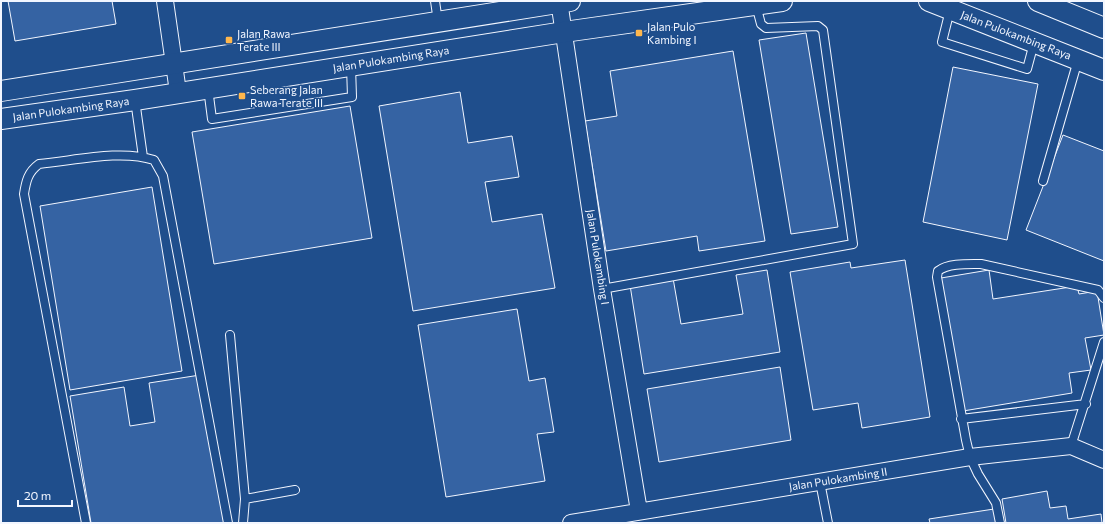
<svg xmlns="http://www.w3.org/2000/svg" width="1105" height="524" viewBox="0 0 1105 524" font-family="Commissioner,sans-serif">
  <style>
    .building { fill: #3563a3; stroke: #f2f6ff }
    .lines { fill: none; stroke-linecap: round; stroke-linejoin: round }
    .service-casing { stroke: #f2f6ff; stroke-width: 10 }
    .minor-casing { stroke: #f2f6ff; stroke-width: 18 }
    .tertiary-casing { stroke: #f2f6ff; stroke-width: 22 }
    .service { stroke: #1f4e8c; stroke-width: 8 }
    .minor { stroke: #1f4e8c; stroke-width: 16 }
    .tertiary { stroke: #1f4e8c; stroke-width: 20 }
    .poi-dot { fill: #ffb74d; stroke: #1f4e8c; stroke-width: 1.5 }
    .labels { text-anchor: middle; stroke-width: 3; stroke-linejoin: round; paint-order: stroke }
    .poi-label { font-size: 11px; fill: #f2f6ff; stroke: #1f4e8c; text-anchor: start }
    .street-label { font-size: 11px; fill: #f2f6ff; stroke: #1f4e8c }
  </style>
  <rect width="100%" height="100%" fill="#1f4e8c"/>
  <path class="building" d="M8,1H112L116,24L15,41Z
    M806,33L838,227L791,234L759,40Z
    M733,51L765,241L699,251L697,236L606,251L585,121L617,116L610,71Z
    M953,67L1038,84L1007,240L923,222Z
    M460,92L468,143L512,136L519,177L485,182L492,222L542,214L555,288L413,311L379,106Z
    M350,106L372,238L214,264L192,132Z
    M1063,135L1104,151V261L1026,230Z
    M152,187L182,371L70,390L40,206Z
    M905,260L930,417L862,428L858,403L813,410L790,272L850,262L851,268Z
    M767,270L780,352L644,374L630,285L673,278L681,324L743,314L736,275Z
    M989,270L993,299L1077,286L1079,294L1097,291L1104,335L1085,338L1091,370L1069,373L1072,393L963,411L941,278Z
    M517,309L529,381L545,378L554,432L537,434L545,481L446,497L418,325Z
    M780,367L791,440L659,462L647,389Z
    M200,375L224,523H91L70,396L124,387L130,426L155,422L149,383Z
    M1047,491L1050,508L1066,506L1068,519L1101,514L1102,523H1006L1002,499Z
    M994,509L996,523H930L929,519Z"/>
  <g class="lines">
    <g class="service-casing">
      <path id="service" d="M435,1L438,22
        M950,10L942,42L1027,69L1034,43
        M208,88L212,119L352,97L351,66
        M135,100L143,157
        M1043,181L1078,60
        M602,289L853,244L823,30L818,26L766,28L761,24L756,5
        M230,335L245,499L243,523
        M961,419L1086,404
        M1071,446L1104,342
        M820,482L828,523
        M245,499L295,490
        M86,523L24,194C26,181 28,172 39,164C74,161 120,149 154,160L163,176L228,523
        M1000,523L996,503L978,474L970,457L966,440L937,277L938,271C948,263 968,264 981,264L1098,290L1104,298"/>
    </g>
    <g class="minor-casing">
      <path id="minor" d="M165,1L178,92
        M559,1L602,289L639,511
        M571,523L970,457L1071,446L1104,460"/>
    </g>
    <g class="tertiary-casing">
      <path id="tertiary" d="M929,1L1104,70
        M1038,1L1104,28
        M1,91L570,1
        M1,119L135,100L564,32L782,1"/>
    </g>
    <use href="#service" class="service"/>
    <use href="#minor" class="minor"/>
    <use href="#tertiary" class="tertiary"/>
  </g>
  <g class="poi-dot">
    <rect x="635" y="29" width="8" height="8" rx="2"/>
    <rect x="225" y="36" width="8" height="8" rx="2"/>
    <rect x="238" y="92" width="8" height="8" rx="2"/>
  </g>
  <g class="labels">
    <g class="poi-label">
      <text x="647" y="31">Jalan Pulo<tspan x="647" dy="13">Kambing I</tspan></text>
      <text x="237" y="38">Jalan Rawa<tspan x="237" dy="13">Terate III</tspan></text>
      <text x="250" y="94">Seberang Jalan<tspan x="250" dy="13">Rawa Terate III</tspan></text>
    </g>
    <g class="street-label">
      <text transform="translate(1016 35) rotate(21)" y="4">Jalan Pulokambing Raya</text>
      <text transform="translate(391 59) rotate(-9)" y="4">Jalan Pulokambing Raya</text>
      <text transform="translate(71 109) rotate(-8)" y="4">Jalan Pulokambing Raya</text>
      <text transform="translate(598 257) rotate(81)" y="4">Jalan Pulokambing I</text>
      <text transform="translate(838 479) rotate(-9)" y="4">Jalan Pulokambing II</text>
    </g>
  </g>
  <rect width="1105" height="524" fill="none" stroke="#f2f6ff" stroke-width="4"/>
  <path d="M18 500v6h54v-6" fill="none" stroke="#f2f6ff" stroke-width="2"/>
  <text x="24" y="500" font-size="12" fill="#f2f6ff" stroke="#1f4e8c" stroke-width="3" paint-order="stroke">20 m</text>
</svg>
